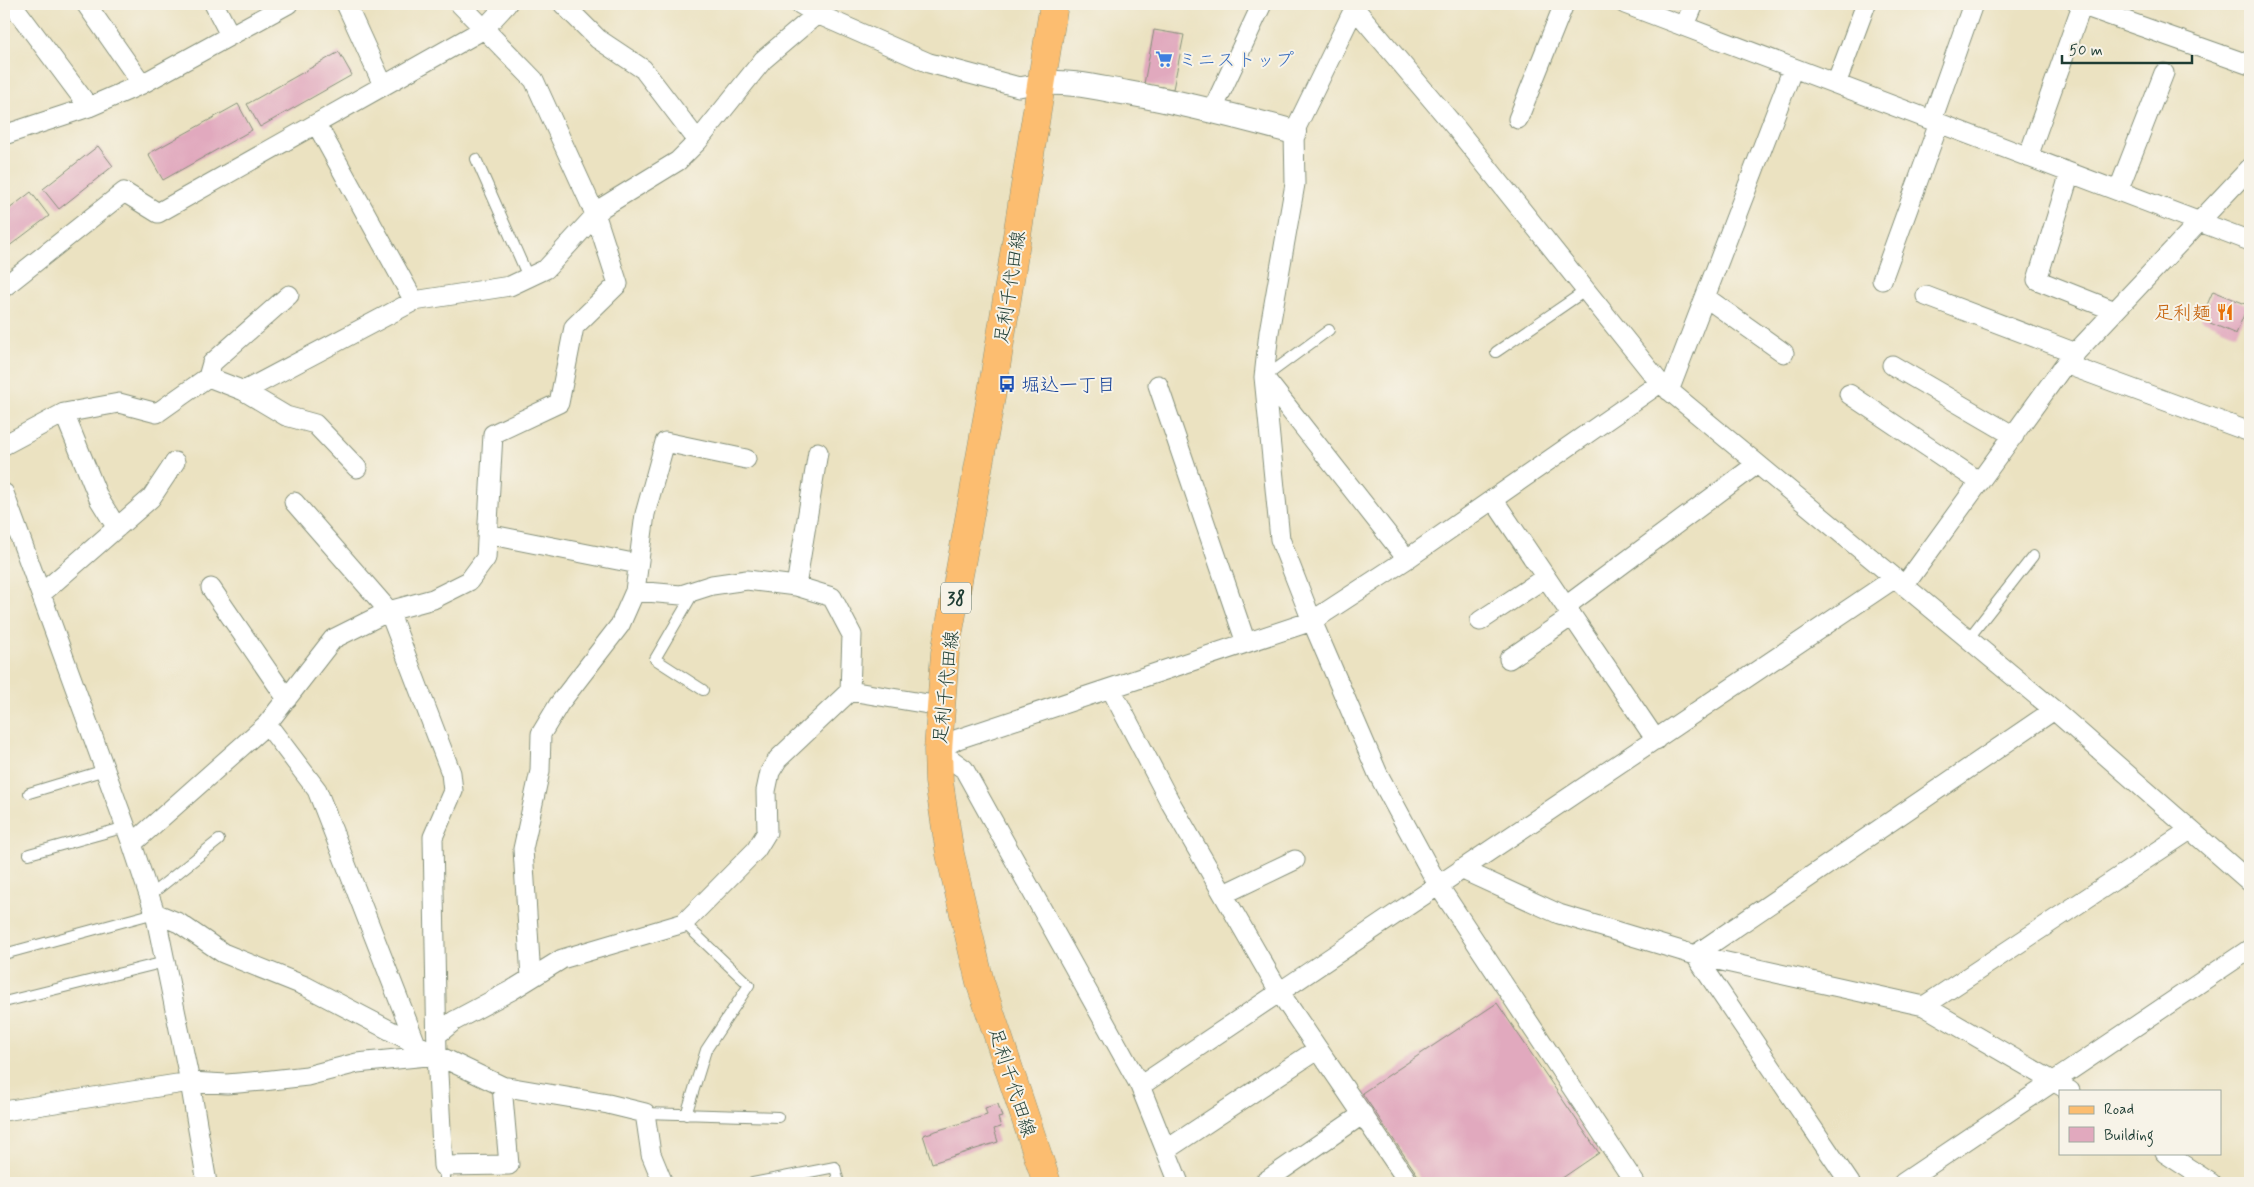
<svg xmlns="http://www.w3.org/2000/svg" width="2254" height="1187" viewBox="0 0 2254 1187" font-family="Mynerve,'Klee One',sans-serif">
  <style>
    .building { fill: #e1a9be }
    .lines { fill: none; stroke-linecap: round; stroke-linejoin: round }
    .service-casing { stroke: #85907a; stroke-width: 12 }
    .minor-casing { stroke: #85907a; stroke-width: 21 }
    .tertiary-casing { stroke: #85907a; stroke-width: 26 }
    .primary-casing { stroke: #85907a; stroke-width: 29 }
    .service { stroke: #fff; stroke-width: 10 }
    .minor { stroke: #fff; stroke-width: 19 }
    .tertiary { stroke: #fff; stroke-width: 24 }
    .primary { stroke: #fcbd6f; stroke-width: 28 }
    .labels { text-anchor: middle; stroke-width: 4; stroke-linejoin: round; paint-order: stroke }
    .shield { fill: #f7f3e8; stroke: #60746a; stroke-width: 1 }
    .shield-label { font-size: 18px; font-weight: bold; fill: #1f3d34 }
    .shop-label { font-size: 19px; fill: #366cbe; stroke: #f7f3e8; text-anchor: start }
    .street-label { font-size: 19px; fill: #1f3d34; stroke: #f7f3e8 }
    .food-label { font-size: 19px; fill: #c56008; stroke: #f7f3e8; text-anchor: end }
    .transit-label { font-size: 19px; fill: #164399; stroke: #f7f3e8; text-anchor: start }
  </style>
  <rect width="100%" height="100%" fill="#f7f3e8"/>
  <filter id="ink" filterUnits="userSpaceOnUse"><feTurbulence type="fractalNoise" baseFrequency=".02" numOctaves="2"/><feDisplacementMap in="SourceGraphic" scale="10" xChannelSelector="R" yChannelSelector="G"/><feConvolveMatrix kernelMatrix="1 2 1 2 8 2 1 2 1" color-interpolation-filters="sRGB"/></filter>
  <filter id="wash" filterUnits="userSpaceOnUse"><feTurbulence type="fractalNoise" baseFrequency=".0096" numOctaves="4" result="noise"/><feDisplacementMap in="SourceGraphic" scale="20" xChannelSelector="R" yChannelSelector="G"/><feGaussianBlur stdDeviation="1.12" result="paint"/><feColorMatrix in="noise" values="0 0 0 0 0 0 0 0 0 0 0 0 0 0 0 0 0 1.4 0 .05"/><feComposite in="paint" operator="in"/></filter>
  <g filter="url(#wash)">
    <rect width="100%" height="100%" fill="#ebe2c1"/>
    <g id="blocks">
      <path class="building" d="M1154,30L1184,35L1173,89L1144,84Z
        M339,52L352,75L260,127L247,104Z
        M238,104L252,130L163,180L148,154Z
        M98,146L113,166L59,209L43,189Z
        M31,192L49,216L4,250V213Z
        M2213,291L2248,305L2236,334L2201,319Z
        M1497,1003L1599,1153L1555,1183H1423L1362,1093Z
        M998,1104L1002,1117L998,1118L1001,1127L994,1129L998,1142L932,1163L923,1135L987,1115L985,1108Z"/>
    </g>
  </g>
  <g filter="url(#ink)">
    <use href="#blocks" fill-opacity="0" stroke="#85907a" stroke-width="1"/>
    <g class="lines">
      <g class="service-casing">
        <path id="service" d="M476,159L529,279
          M1496,352L1585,291
          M1265,377L1329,330
          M694,592L655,659L703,690
          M1968,639L2033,556
          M29,793L105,770
          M29,854L126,827
          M149,896L219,840
          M684,923L749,985L706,1050L686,1115
          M4,954L155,913
          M4,1002L165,962
          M645,1113L778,1117
          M443,1166L446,1183
          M753,1183L835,1167L839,1183"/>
      </g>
      <g class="minor-casing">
        <path id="minor" d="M12,4L89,107
          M86,4L142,84
          M214,4L230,35
          M346,4L383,85
          M563,4L598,39L643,69L698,141
          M800,4L817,14L929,63L1019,87L1041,83
          M1351,4L1456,128L1660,383L2054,710L2250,882
          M1625,4L2250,241
          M2078,4L2250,65
          M1355,7L1294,132L1295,184L1269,332L1264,377L1280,539L1312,621L1378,774L1438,885L1635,1183
          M1685,25L1694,4
          M1836,84L1866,4
          M1213,109L1262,4
          M1518,119L1564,4
          M1932,120L1973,4
          M317,125L414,301
          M4,135L89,107L142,84L288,4
          M2028,157L2082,5
          M2070,173L2037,280L2115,311
          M2118,191L2164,73
          M1882,280L1939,123
          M4,287L124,192L158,213L484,29L507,4
          M1926,296L2076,353
          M1705,297L1784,353
          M2065,364L2250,432
          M1892,365L2014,436
          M208,377L212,363L289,295
          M1264,377L1407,559
          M1158,385L1246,643
          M244,391L286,416L315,424L357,468
          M1669,391L1793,68
          M1849,394L1980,482
          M64,413L99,499L117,528
          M4,445L64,413L119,403L157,413L208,377L244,391L414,301L510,286L546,269L603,207L678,161L698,141L763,60L817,14
          M4,493L132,844L155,913L190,1082L207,1183
          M1493,499L1656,740
          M487,534L638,564
          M796,586L818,452
          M1904,586L2065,364L2250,168
          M211,588L287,699
          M41,594L151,498L175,462
          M1566,606L1757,464
          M1480,621L1546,577
          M1509,659L1572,616
          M1111,689L1169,800L1280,993L1409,1183
          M850,691L940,706
          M267,724L317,790L416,1044
          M132,844L267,724L333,639L389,611L433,599L469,581L486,558L493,434L559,403L574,327L618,284L596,216L534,80L460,4
          M1461,869L1559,914L1695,955L1924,1006L2070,1091
          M1224,894L1295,860
          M155,913L179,923L223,953L305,986L437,1055L502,1086L608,1104L645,1113L651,1154L663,1183
          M531,978L523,849L540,771L541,734L559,704L620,625L635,591L645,514L665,442L746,459
          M1924,1006L2190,830
          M437,1035L454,1021L512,990L562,959L684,923L756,850L767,832L766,791L770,772L778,759L850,691L852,635L832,597L796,586L747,580L712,585L681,595L635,591
          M437,1055L443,1166L509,1165L502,1086
          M1140,1086L1895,578
          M4,1111L190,1082L227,1084L263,1081L307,1076L357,1063L437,1055L433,837L453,791L451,773L389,611L294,502
          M1166,1150L1318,1049
          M2165,1153L2211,1183
          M1179,1183L1140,1086L964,769L938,750L958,739L1312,621L1407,559L1660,383
          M1263,1183L1363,1114
          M1850,1183L1695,955L2054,710
          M1903,1183L2250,949"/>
      </g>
      <g class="tertiary-casing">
        <path id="tertiary" d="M1041,83C1071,81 1098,88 1128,93C1184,103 1239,117 1294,132"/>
      </g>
      <g class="primary-casing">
        <path id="primary" d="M1047,1183L980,982L950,854L939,782L938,750L945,653L993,386L1054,4"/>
      </g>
      <use href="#service" class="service"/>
      <use href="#minor" class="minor"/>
      <use href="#tertiary" class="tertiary"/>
      <use href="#primary" class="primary"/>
    </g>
  </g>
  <defs>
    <g id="supermarket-bare" transform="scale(1.35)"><path d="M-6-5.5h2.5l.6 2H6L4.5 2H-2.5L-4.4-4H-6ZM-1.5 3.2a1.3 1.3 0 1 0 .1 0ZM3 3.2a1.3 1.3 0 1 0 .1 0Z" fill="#3f7fe0" stroke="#f7f3e8" stroke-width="2.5" paint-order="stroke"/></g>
    <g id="restaurant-bare" transform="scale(1.35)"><path d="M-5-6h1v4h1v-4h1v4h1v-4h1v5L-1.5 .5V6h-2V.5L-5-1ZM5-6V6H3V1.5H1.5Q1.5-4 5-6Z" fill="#e8710a" stroke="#f7f3e8" stroke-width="2.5" paint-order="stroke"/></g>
    <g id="bus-bare" transform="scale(1.35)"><path d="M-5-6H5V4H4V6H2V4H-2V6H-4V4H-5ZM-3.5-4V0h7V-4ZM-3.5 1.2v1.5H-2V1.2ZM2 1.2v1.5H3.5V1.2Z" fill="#1a4fb4" stroke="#f7f3e8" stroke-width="2.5" paint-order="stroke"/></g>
  </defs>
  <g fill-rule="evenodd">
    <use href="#supermarket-bare" x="1164" y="59"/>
    <use href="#restaurant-bare" x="2225" y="312"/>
    <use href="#bus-bare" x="1007" y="384"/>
  </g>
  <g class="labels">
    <rect class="shield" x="941" y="582.5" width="30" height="31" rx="4"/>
    <g class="shield-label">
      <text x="956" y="604">38</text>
    </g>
    <g class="shop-label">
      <text x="1178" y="66">ミニストップ</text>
    </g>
    <g class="street-label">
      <text transform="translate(1009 287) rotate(-81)" y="7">足利千代田線</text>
      <text transform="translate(945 687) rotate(-84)" y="7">足利千代田線</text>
      <text transform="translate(1013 1082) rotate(72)" y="7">足利千代田線</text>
    </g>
    <g class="food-label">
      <text x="2211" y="319">足利麺</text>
    </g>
    <g class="transit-label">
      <text x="1021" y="391">堀込一丁目</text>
    </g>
  </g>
  <rect width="2254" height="1187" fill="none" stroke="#f7f3e8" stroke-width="20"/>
  <rect x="2059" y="1090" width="162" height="65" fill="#f7f3e8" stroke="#a1aaa0"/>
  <rect x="2069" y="1106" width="25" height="8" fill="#fcbd6f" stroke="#a1aaa0"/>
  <text x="2104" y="1114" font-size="15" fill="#1f3d34">Road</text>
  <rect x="2069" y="1127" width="25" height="15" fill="#e1a9be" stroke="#a1aaa0"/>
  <text x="2104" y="1140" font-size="15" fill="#1f3d34">Building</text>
  <path d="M2062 55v8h130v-8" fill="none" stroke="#1f3d34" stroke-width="2.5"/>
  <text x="2069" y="55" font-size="15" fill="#1f3d34" stroke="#f7f3e8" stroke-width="4" paint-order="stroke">50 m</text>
</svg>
